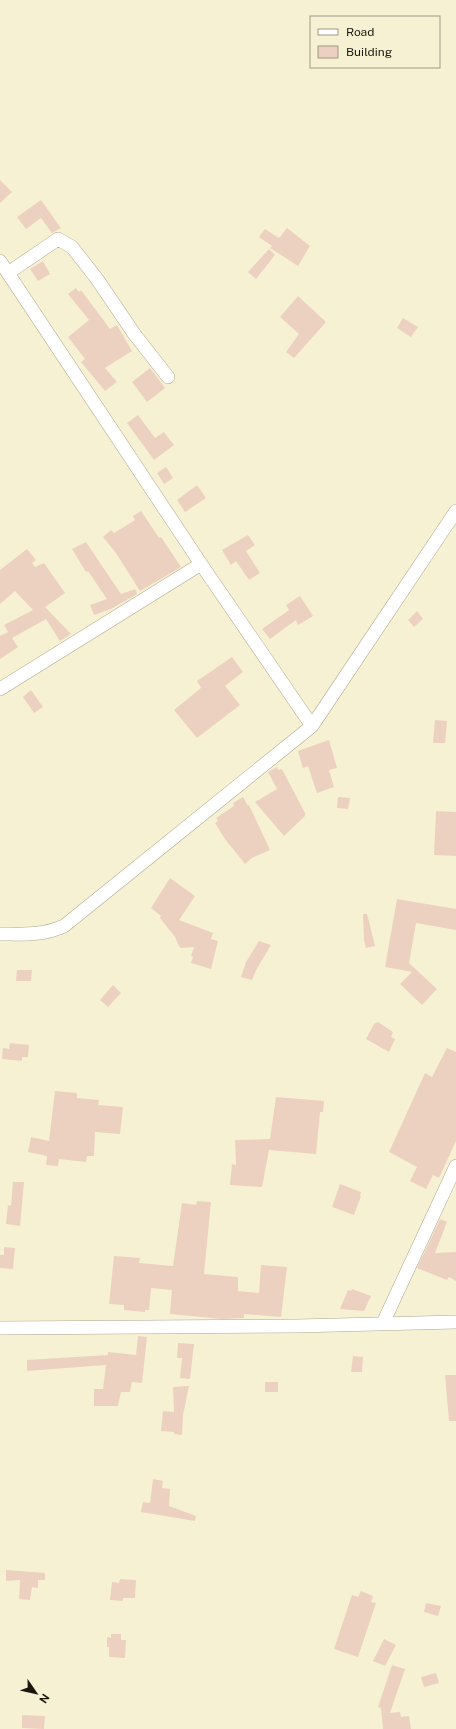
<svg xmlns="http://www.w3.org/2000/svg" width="456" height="1729" viewBox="0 0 456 1729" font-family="'Public Sans',sans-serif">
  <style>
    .building { fill: #ecd1c0 }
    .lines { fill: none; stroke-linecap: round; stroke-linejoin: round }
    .minor-casing { stroke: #aea88d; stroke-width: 14 }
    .minor { stroke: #fff; stroke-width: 13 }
  </style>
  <rect width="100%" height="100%" fill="#f7f1d4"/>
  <path class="building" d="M0,180L12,192L0,203Z
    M41,200L61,228L52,233L41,218L26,229L17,217Z
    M287,228L310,246L298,266L270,248L272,246L259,237L265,229L279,238Z
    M269,249L275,255L256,279L248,272Z
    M43,261L50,274L38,281L30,269Z
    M76,288L79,292L81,290L110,329L117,325L132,351L105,368L117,382L105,391L81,362L85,359L68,337L89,320L68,294Z
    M298,296L326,322L294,358L286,352L299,334L280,317Z
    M403,318L418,327L411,337L397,328Z
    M150,368L165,388L147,402L132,382Z
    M138,415L155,438L164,432L174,445L154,460L127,423Z
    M166,467L173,478L164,484L157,473Z
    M197,485L206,498L185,512L177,500Z
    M141,511L159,538L161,537L181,567L140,591L116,553L103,537L111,530L114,533L135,520L133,516Z
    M248,535L255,545L246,551L260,573L249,580L236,561L231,565L222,550Z
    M86,542L121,594L135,589L137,594L111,609L94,615L90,605L107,599L88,571L86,572L72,549Z
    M27,549L36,560L32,563L35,567L44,563L65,593L45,607L71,634L60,641L46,619L12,638L18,647L0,659V636L8,632L4,625L33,610L15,591L0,604V570Z
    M300,596L313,616L298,625L296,620L270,639L262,629L289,610L286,605Z
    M417,611L423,619L414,627L408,620Z
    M232,657L243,672L225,686L240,705L197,738L174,710L201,688L197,681Z
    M31,690L43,707L34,713L23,697Z
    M435,720L447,721L445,743H433Z
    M329,740L337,768L329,770L334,787L317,793L308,766L303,768L298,751Z
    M277,767L278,770L282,769L305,813V816L284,836L255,802L277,789L268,772Z
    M243,797L248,806L249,805L270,850L252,858L245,864L225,839L215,823L218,821L216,818L234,806L233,803Z
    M338,797L350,798L348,809L337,808Z
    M436,811L456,812V856L434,855Z
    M170,878L195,896L179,920L213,933L211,939L218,941L211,969L191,963L193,957L191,956L194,947L181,948L179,946L175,937L160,918L161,916L151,908Z
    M397,899L456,909V930L416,923L409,963L437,989L422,1005L400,984L412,972L385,967Z
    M363,914H367L375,946L366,948L364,940Z
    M259,941L271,945L256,970L252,980L241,977L246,962Z
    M17,970H32L31,981H16Z
    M113,985L121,993L108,1007L100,1000Z
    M378,1022L393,1032L391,1037L395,1039L389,1052L366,1039L374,1024Z
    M10,1043L29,1045L28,1057H22V1061L2,1059L3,1048L9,1049Z
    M447,1048L456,1052V1141L439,1178L433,1175L426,1189L410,1181L417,1167L389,1152L425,1073L432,1077Z
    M55,1091L77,1093V1098L99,1100L98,1105L123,1107L120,1134L95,1132L94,1156H87L86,1162L59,1159L58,1166L46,1165L47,1156L28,1152L31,1137L49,1141Z
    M276,1097L324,1101L323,1112H320L316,1154L269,1150L262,1187L230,1185L232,1164L236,1165L235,1140L270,1139Z
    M13,1182H24L20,1226L6,1224L8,1205L11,1206Z
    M340,1184L361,1192L360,1196H361L354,1215L332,1207Z
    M197,1201L211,1202L204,1274L238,1277V1291L259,1293L261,1265L287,1267L281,1317L244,1314V1318L222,1319L170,1314L172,1290L151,1288L149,1310H145V1312L124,1310V1305L109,1304L114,1256L140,1258L139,1263L173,1266L182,1203L196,1205Z
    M440,1219L447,1222L435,1253L456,1252V1281L449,1277L447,1280L417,1268Z
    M4,1247L15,1248L13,1269L0,1268V1255H4Z
    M352,1289L371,1296L364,1311L340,1309L348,1290L351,1291Z
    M138,1336L147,1337L142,1383L132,1382L130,1392H121L118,1406H94V1389H103L106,1365L27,1371V1360L108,1355V1352L136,1355Z
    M178,1343L194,1344L190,1379L180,1378L182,1358H177Z
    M353,1356L363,1357L362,1372H351Z
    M445,1375H456V1421H449Z
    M265,1382H278V1392H265Z
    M189,1386L183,1415L182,1435L174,1434V1432L161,1431L163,1411L174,1412L173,1387Z
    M153,1479L163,1481L162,1488L170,1489L169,1506L196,1516L195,1521L141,1512L143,1502L150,1503Z
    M6,1570L45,1573V1580H38V1588L32,1587L30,1600L19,1599L20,1580L6,1581Z
    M120,1579L136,1580L135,1598H123V1601L110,1600L112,1582L119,1583Z
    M361,1591L373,1596L371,1602L376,1603L358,1657L334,1649L352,1595L358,1597Z
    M426,1603L441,1606L438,1616L424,1612Z
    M111,1634H121V1640H126L125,1658L109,1657V1647H107V1637L111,1638Z
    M384,1639L396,1645L385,1666L373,1661Z
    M392,1665L405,1669L390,1713L400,1712L401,1717L409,1716L411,1729H383L381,1708L378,1707Z
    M436,1673L439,1683L424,1687L421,1677Z
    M22,1715L45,1716L44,1729L22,1728Z"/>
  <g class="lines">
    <g class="minor-casing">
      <path id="minor" d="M0,261L201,564L312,726
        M8,273L58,239L72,247L97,279L135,335L168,377
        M0,689L201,564
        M0,934C25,934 41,936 64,926L312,726L456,511
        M383,1323L456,1166
        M0,1328L297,1326L456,1322"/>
    </g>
    <use href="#minor" class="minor"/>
  </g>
  <rect x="310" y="16" width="130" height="52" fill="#f7f1d4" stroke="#9e9a84"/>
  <rect x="318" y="29" width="20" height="6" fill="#ffffff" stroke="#9e9a84"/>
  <text x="346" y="36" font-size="12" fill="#19170d">Road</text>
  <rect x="318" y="46" width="20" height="12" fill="#ecd1c0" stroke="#9e9a84"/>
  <text x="346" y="56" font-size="12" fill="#19170d">Building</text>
  <g transform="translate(36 1693) rotate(124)" stroke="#f7f1d4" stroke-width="3" paint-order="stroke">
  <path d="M0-3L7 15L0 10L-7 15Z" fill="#19170d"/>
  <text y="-6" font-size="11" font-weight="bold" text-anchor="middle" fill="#19170d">N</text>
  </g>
</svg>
